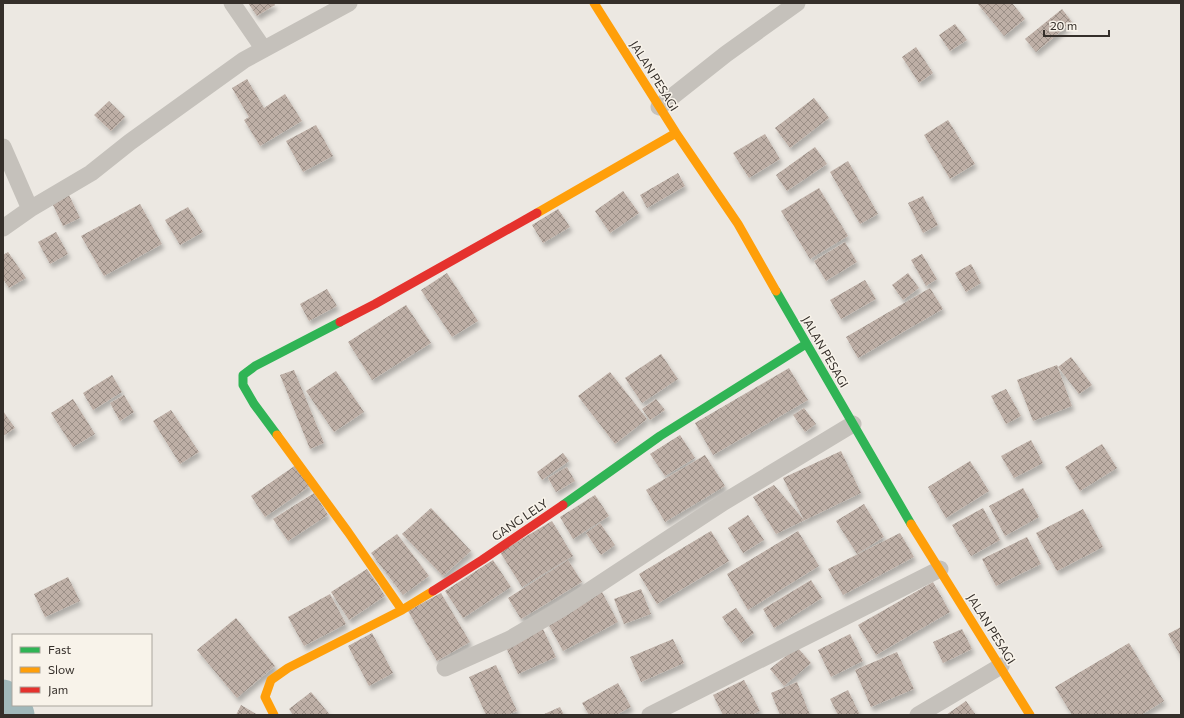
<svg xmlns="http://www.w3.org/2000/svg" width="1184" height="718" viewBox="0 0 1184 718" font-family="Commissioner,sans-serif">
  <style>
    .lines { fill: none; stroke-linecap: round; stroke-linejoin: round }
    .river { stroke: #a1b8ba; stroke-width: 39 }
    .building { fill: url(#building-cross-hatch); filter: url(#shadow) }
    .street { stroke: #c5c1bb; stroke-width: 17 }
    .fast { stroke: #30b455; stroke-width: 9 }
    .slow { stroke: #ff9f0a; stroke-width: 9 }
    .jam { stroke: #e5322d; stroke-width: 9 }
    .labels { text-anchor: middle; stroke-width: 3; stroke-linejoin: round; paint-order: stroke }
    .street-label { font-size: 12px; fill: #352f2a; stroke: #f8f3ea }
  </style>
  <defs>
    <pattern id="building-cross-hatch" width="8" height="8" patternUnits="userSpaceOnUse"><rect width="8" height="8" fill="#beafa6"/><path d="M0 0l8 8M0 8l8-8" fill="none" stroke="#9b8f87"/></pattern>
    <filter id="shadow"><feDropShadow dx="2.5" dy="4.5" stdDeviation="2" flood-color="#0004"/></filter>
  </defs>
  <rect width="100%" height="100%" fill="#ece8e2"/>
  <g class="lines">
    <path class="river" d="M3,699L15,715"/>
  </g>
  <path class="building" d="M248,3H274L275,5L257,16Z
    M977,3H1012L1025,19L1004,36Z
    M1062,9L1072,22L1036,52L1025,39Z
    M955,24L967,40L950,51L939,35Z
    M916,47L933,73L919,83L902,57Z
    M247,79L264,108L285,94L302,121L260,146L244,120L249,117L232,88Z
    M814,98L829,118L790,148L775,128Z
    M109,101L125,117L111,131L94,115Z
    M948,120L975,164L950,179L924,135Z
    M316,125L333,156L303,172L286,141Z
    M765,134L780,159L749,178L733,153Z
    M815,147L827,164L787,191L776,175Z
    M848,161L878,214L860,224L830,172Z
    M678,173L685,186L647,208L640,195Z
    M819,188L848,236L810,259L781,211Z
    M623,191L639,213L610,233L595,211Z
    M69,195L80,218L63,226L52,203Z
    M923,196L938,225L923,233L908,203Z
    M140,204L162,244L104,276L81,236Z
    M188,207L203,232L180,245L165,220Z
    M558,209L570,227L543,243L532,225Z
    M56,232L68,254L50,264L38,242Z
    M845,242L857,262L826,281L814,261Z
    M8,252L26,278L9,288L3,279V255Z
    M922,254L937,279L926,286L911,260Z
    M971,264L981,283L966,292L955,273Z
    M447,273L478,321L452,337L421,290Z
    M908,273L919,288L903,300L892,285Z
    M865,280L876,299L841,319L830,300Z
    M930,288L943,309L858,358L846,337Z
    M327,289L337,306L309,321L300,304Z
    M406,305L431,343L372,380L348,342Z
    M661,354L678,379L642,403L625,378Z
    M1071,357L1092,385L1079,394L1058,367Z
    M1057,365L1072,406L1033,421L1017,380Z
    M789,368L808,400L713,455L695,423Z
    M294,370L324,443L310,449L280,375Z
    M336,371L364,412L334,432L306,391Z
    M610,372L647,419L615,444L578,396Z
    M112,375L122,392L93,410L83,393Z
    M1006,389L1021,416L1006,424L991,396Z
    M124,395L134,412L120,421L110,403Z
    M73,399L95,434L73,447L51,413Z
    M656,399L665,410L650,420L642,409Z
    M804,408L816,424L805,432L793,415Z
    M171,410L199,452L180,464L153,421Z
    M3,411L15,428L3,436Z
    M680,435L695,458L665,476L650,454Z
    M1031,440L1043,463L1014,478L1001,456Z
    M1102,444L1117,468L1080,491L1065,467Z
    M841,451L861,493L776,534L753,497L774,485L804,520L783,478Z
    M563,453L569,461L542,480L537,472Z
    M705,455L725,486L665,522L646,490Z
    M970,461L989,491L946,518L928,487Z
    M296,465L310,486L265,517L251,496Z
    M567,467L575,481L556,492L548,478Z
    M1023,488L1039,517L1005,536L989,506Z
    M314,493L328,515L288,541L273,519Z
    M595,495L609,516L573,539L560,517Z
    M864,504L884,537L857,554L836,521Z
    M431,508L471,551L443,576L402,534Z
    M983,508L1000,540L971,556L952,525Z
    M1083,509L1103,547L1057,571L1036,533Z
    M748,515L764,540L743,553L728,528Z
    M552,521L573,556L522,587L500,552Z
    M600,523L615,545L601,555L586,533Z
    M711,531L729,561L657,604L639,574Z
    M798,531L819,566L748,610L727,574Z
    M900,533L914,557L843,595L828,569Z
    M397,534L429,576L403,595L371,553Z
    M1027,537L1041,564L996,586L982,559Z
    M493,560L511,587L463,618L445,591Z
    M568,560L582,582L521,619L508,598Z
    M367,569L385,596L349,620L331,592Z
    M68,577L80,601L45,617L34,594Z
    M811,580L822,598L774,628L763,609Z
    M933,582L950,612L876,655L858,625Z
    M641,589L651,614L624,624L614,599Z
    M601,590L618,622L563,651L546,620Z
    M441,593L470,642L437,661L408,611Z
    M330,594L346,624L304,646L288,617Z
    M736,608L754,633L741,643L722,617Z
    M236,618L275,666L237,698L197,650Z
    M1181,627V654L1180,655L1168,634Z
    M543,629L556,657L518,674L505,645Z
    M962,629L972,649L943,663L933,642Z
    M372,633L393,673L369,686L348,646Z
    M850,634L863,661L831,677L818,650Z
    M673,639L684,663L641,682L630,657Z
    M1129,643L1164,701L1141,715H1072L1055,687Z
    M797,647L811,663L784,686L770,669Z
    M897,652L914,689L871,707L855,670Z
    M496,665L517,711L507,715H486L469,677Z
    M744,680L760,711L752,715H723L713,695Z
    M797,682L810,715H780L771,693Z
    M618,683L631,707L616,715H589L582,703Z
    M848,690L860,715H838L830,699Z
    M311,692L330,715H293L289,709Z
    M966,701L976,715H946Z
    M241,705L258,715H236Z
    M560,707L564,715H542Z"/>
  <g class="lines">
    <path class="street" d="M232,3L263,48
      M659,107L726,54L797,3
      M3,147L30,209
      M3,228L30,209L91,173L130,142L244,60L349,3
      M445,668L510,639L563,608L724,502L853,424
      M650,715L940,569
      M918,715L1001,666"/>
    <path class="fast" d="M776,291L911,524
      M277,435L254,404L243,385V375L255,366L340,322
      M563,505L660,436L806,344"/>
    <path class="slow" d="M594,3L676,133L738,224L776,291
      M537,213L676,133
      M277,435L348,532L402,610
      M911,524L1030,715
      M274,715L265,697L271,680L288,668L402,610L433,591"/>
    <path class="jam" d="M340,322L375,304L537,213
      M433,591L482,560L563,505"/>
  </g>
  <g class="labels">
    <g class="street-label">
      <text transform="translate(654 76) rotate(58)" y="4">JALAN PESAGI</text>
      <text transform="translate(825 352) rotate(60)" y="4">JALAN PESAGI</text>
      <text transform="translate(520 520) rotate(-34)" y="4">GANG LELY</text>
      <text transform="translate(991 629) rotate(58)" y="4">JALAN PESAGI</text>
    </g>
  </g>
  <rect width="1184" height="718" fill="none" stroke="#352f2a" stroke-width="8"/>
  <rect x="12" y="634" width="140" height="72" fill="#f8f3ea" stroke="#aaa59d"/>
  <rect x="20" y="647" width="20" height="6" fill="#30b455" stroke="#aaa59d"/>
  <text x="48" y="654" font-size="12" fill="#352f2a">Fast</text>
  <rect x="20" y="667" width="20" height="6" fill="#ff9f0a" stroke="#aaa59d"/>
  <text x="48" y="674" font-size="12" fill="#352f2a">Slow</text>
  <rect x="20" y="687" width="20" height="6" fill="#e5322d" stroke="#aaa59d"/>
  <text x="48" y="694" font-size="12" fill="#352f2a">Jam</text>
  <path d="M1044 30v6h65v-6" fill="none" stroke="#352f2a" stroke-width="2"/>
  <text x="1050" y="30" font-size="12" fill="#352f2a" stroke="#f8f3ea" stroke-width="3" paint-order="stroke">20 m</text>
</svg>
